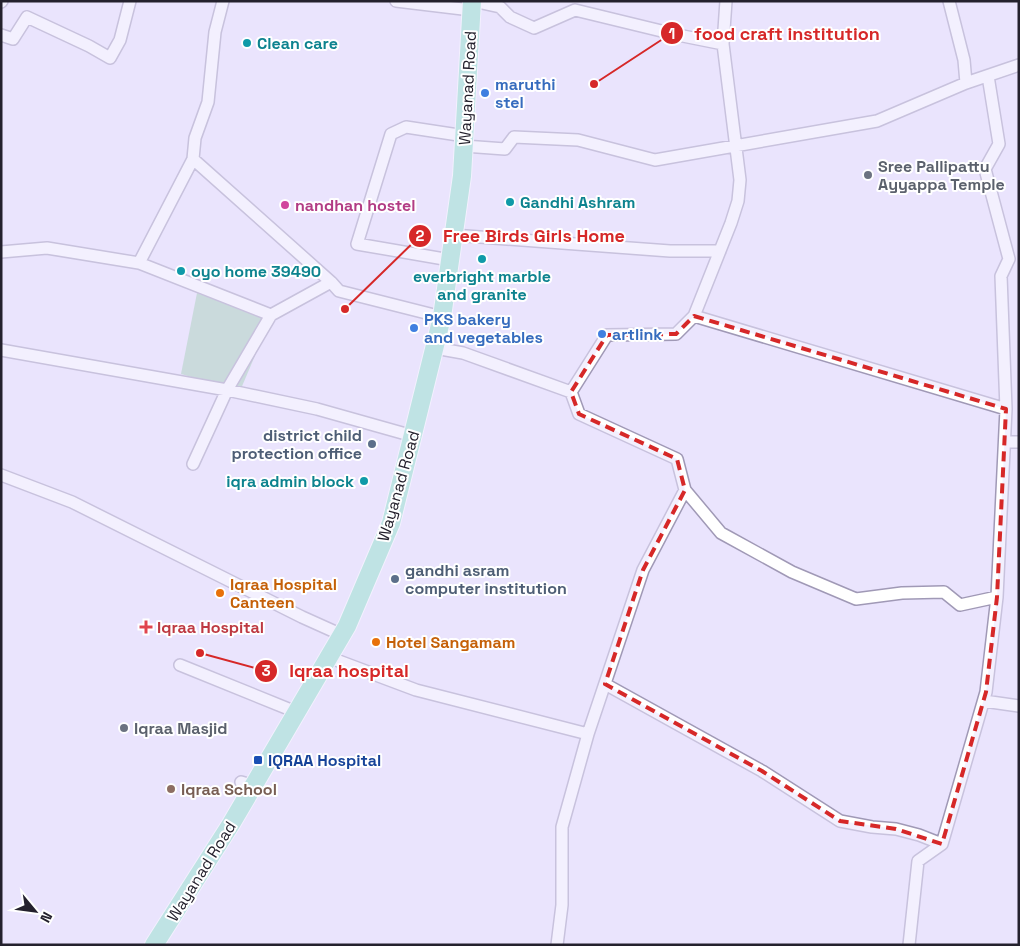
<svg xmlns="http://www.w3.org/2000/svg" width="1020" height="946" viewBox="0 0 1020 946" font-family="'Space Grotesk',sans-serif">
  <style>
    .green { fill: #a4ceb4 }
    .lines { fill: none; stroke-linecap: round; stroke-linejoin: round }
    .street-casing { stroke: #a099b6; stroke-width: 14 }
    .primary-casing { stroke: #fff; stroke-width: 20 }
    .street { stroke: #fff; stroke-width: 11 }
    .primary { stroke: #8ce3c5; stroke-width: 18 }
    .marked { fill: none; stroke: #d62828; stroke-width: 4; stroke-dasharray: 10 6; stroke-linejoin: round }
    .culture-dot { fill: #0f9aa8; stroke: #fff; stroke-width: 2 }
    .shop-dot { fill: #3f7fe0; stroke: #fff; stroke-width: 2 }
    .worship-dot { fill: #6b7280; stroke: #fff; stroke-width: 2 }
    .hotel-dot { fill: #d1479c; stroke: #fff; stroke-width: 2 }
    .service-dot { fill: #5c6f8a; stroke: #fff; stroke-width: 2 }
    .food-dot { fill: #e8710a; stroke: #fff; stroke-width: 2 }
    .health-dot { fill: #e0444e; stroke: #fff; stroke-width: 2 }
    .transit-dot { fill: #1a4fb4; stroke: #fff; stroke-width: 2 }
    .education-dot { fill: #8d6e63; stroke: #fff; stroke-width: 2 }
    .labels { text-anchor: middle; stroke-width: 4; stroke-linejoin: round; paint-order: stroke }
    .culture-label { font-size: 16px; font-weight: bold; fill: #0d838f; stroke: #fff; text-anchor: start }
    .shop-label { font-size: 16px; font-weight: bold; fill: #366cbe; stroke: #fff; text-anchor: start }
    .street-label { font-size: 16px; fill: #24212d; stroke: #fff }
    .worship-label { font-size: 16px; font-weight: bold; fill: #5b616d; stroke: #fff; text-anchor: start }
    .hotel-label { font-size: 16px; font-weight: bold; fill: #b23c85; stroke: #fff; text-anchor: start }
    .service-label { font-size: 16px; font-weight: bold; fill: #4e5e75; stroke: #fff; text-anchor: end }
    .food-label { font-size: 16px; font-weight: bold; fill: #c56008; stroke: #fff; text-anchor: start }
    .health-label { font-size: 16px; font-weight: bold; fill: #be3a42; stroke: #fff; text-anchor: start }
    .transit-label { font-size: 16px; font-weight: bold; fill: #164399; stroke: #fff; text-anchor: start }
    .education-label { font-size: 16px; font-weight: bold; fill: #785e54; stroke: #fff; text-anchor: start }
    .leader { fill: none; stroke: #d62828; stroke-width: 2 }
    .callout-dot { fill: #d62828; stroke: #fff; stroke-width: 2 }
    .mark-label { font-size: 15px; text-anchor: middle; font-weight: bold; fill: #fff }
    .callout-label { font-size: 18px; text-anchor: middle; font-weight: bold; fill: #d62828; stroke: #fff; stroke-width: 4; stroke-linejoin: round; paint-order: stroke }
  </style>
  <rect width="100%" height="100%" fill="#eae4fd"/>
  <path class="green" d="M197,293L270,320L240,391L181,374Z"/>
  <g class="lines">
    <g class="street-casing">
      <path id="street" d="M396,1L471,10
        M473,1L500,7L510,17L534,28L575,10L678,35L723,44
        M949,1L964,60L966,83L1019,65
        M1,2L2,1
        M1,35L13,39L27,17L89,46L110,58L120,40L130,1
        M464,146L505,149L514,137L578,140L655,160L877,121L966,83
        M453,235L670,251H720
        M1,252L47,248L139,263L271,315
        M450,260L357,244L391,134L406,127L465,136
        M139,263L193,159L195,138L208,102L215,32L223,1
        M331,282L339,291L442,317
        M694,316L1006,409
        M435,348L463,353L571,392L607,335L676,334L694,316L731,223L738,201L740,180L723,44L726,1
        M1,350L227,390L317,409L413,436
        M571,392L579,414L677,459L685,490L721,533L792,572L856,599L902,593L944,592L960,605L997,597
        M1005,442H1019
        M193,464L227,390L271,315L331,282L193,159
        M1,475L72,502L302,617L342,635
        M328,657L416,690L588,734
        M180,665L296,712
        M605,684L762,771L840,821L872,827L896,829L919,835L942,844
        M984,701L1019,706
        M241,782L248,784L250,789
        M557,945L562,905V827L588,734L643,570L685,490
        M909,945L918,861L942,844L986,692L997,597L1006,409L1001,276L1009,259L985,169L999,144L988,76"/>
    </g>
    <g class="primary-casing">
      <path id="primary" d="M154,945L231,824L347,626L391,523L442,317L462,176L472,1"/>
    </g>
    <use href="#street" class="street"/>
    <use href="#primary" class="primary"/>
  </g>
  <path d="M0 0H1020V946H0ZM694,316L1006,409L997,597L986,692L942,844L896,829L840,821L762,771L605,684L643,570L685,490L677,459L579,414L571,392L607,335L676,334Z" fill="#eae4fd" fill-opacity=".55" fill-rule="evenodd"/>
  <path class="marked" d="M694,316L1006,409L997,597L986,692L942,844L896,829L840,821L762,771L605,684L643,570L685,490L677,459L579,414L571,392L607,335L676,334Z"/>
  <g class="culture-dot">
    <circle cx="247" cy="43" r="5"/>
    <circle cx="510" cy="202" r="5"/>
    <circle cx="482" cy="259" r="5"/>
    <circle cx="181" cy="271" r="5"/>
    <circle cx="364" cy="481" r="5"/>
  </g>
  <g class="shop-dot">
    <circle cx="485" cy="93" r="5"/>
    <circle cx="414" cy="328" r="5"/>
    <circle cx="602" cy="334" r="5"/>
  </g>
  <g class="worship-dot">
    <circle cx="868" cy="175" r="5"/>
    <circle cx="124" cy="728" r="5"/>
  </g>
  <circle class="hotel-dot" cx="285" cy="205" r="5"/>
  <g class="service-dot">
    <circle cx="372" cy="444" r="5"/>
    <circle cx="395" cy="579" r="5"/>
  </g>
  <g class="food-dot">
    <circle cx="220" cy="593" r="5"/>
    <circle cx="376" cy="642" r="5"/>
  </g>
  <path class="health-dot" d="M143.5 619.5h5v5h5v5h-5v5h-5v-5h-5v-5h5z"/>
  <rect class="transit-dot" x="253" y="755" width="10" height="10" rx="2.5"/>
  <circle class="education-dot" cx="171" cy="789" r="5"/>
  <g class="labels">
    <g class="culture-label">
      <text x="257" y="49">Clean care</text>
      <text x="520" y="208">Gandhi Ashram</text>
      <text x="191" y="277">oyo home 39490</text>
      <text x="482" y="282" text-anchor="middle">everbright marble<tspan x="482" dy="18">and granite</tspan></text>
      <text x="354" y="487" text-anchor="end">iqra admin block</text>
    </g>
    <g class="shop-label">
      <text x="495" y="90">maruthi<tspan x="495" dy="18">stel</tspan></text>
      <text x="424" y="325">PKS bakery<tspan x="424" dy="18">and vegetables</tspan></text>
      <text x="612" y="340">artlink</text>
    </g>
    <g class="street-label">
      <text transform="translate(467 88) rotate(-87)" y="6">Wayanad Road</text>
      <text transform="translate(398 486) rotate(-74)" y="6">Wayanad Road</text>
      <text transform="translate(201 871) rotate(-58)" y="6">Wayanad Road</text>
    </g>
    <g class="worship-label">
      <text x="878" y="172">Sree Pallipattu<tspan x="878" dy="18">Ayyappa Temple</tspan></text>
      <text x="134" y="734">Iqraa Masjid</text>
    </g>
    <g class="hotel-label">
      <text x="295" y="211">nandhan hostel</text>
    </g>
    <g class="service-label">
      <text x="362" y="441">district child<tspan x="362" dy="18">protection office</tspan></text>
      <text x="405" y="576" text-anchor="start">gandhi asram<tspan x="405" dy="18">computer institution</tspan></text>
    </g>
    <g class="food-label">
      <text x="230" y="590">Iqraa Hospital<tspan x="230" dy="18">Canteen</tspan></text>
      <text x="386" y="648">Hotel Sangamam</text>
    </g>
    <g class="health-label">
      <text x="157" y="633">Iqraa Hospital</text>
    </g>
    <g class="transit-label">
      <text x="268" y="766">IQRAA Hospital</text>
    </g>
    <g class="education-label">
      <text x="181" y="795">Iqraa School</text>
    </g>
  </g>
  <path class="leader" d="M594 84L672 33M345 309L420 236M200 653L266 671"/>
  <g class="callout-dot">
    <circle cx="594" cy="84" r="5"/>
    <circle cx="345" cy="309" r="5"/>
    <circle cx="200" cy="653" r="5"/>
    <circle cx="672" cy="33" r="12"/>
    <circle cx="420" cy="236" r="12"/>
    <circle cx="266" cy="671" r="12"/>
  </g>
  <g class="mark-label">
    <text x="672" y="39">1</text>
    <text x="420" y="241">2</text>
    <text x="266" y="676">3</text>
  </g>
  <g class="callout-label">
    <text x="787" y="40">food craft institution</text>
    <text x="534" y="242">Free Birds Girls Home</text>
    <text x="349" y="677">Iqraa hospital</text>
  </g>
  <rect width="1020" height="946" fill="none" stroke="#24212d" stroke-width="5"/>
  <g transform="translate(35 911) rotate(119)" stroke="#ffffff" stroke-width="4" paint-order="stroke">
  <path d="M0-4L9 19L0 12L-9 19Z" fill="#24212d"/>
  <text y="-8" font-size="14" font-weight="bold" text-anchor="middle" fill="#24212d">N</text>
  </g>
</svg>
